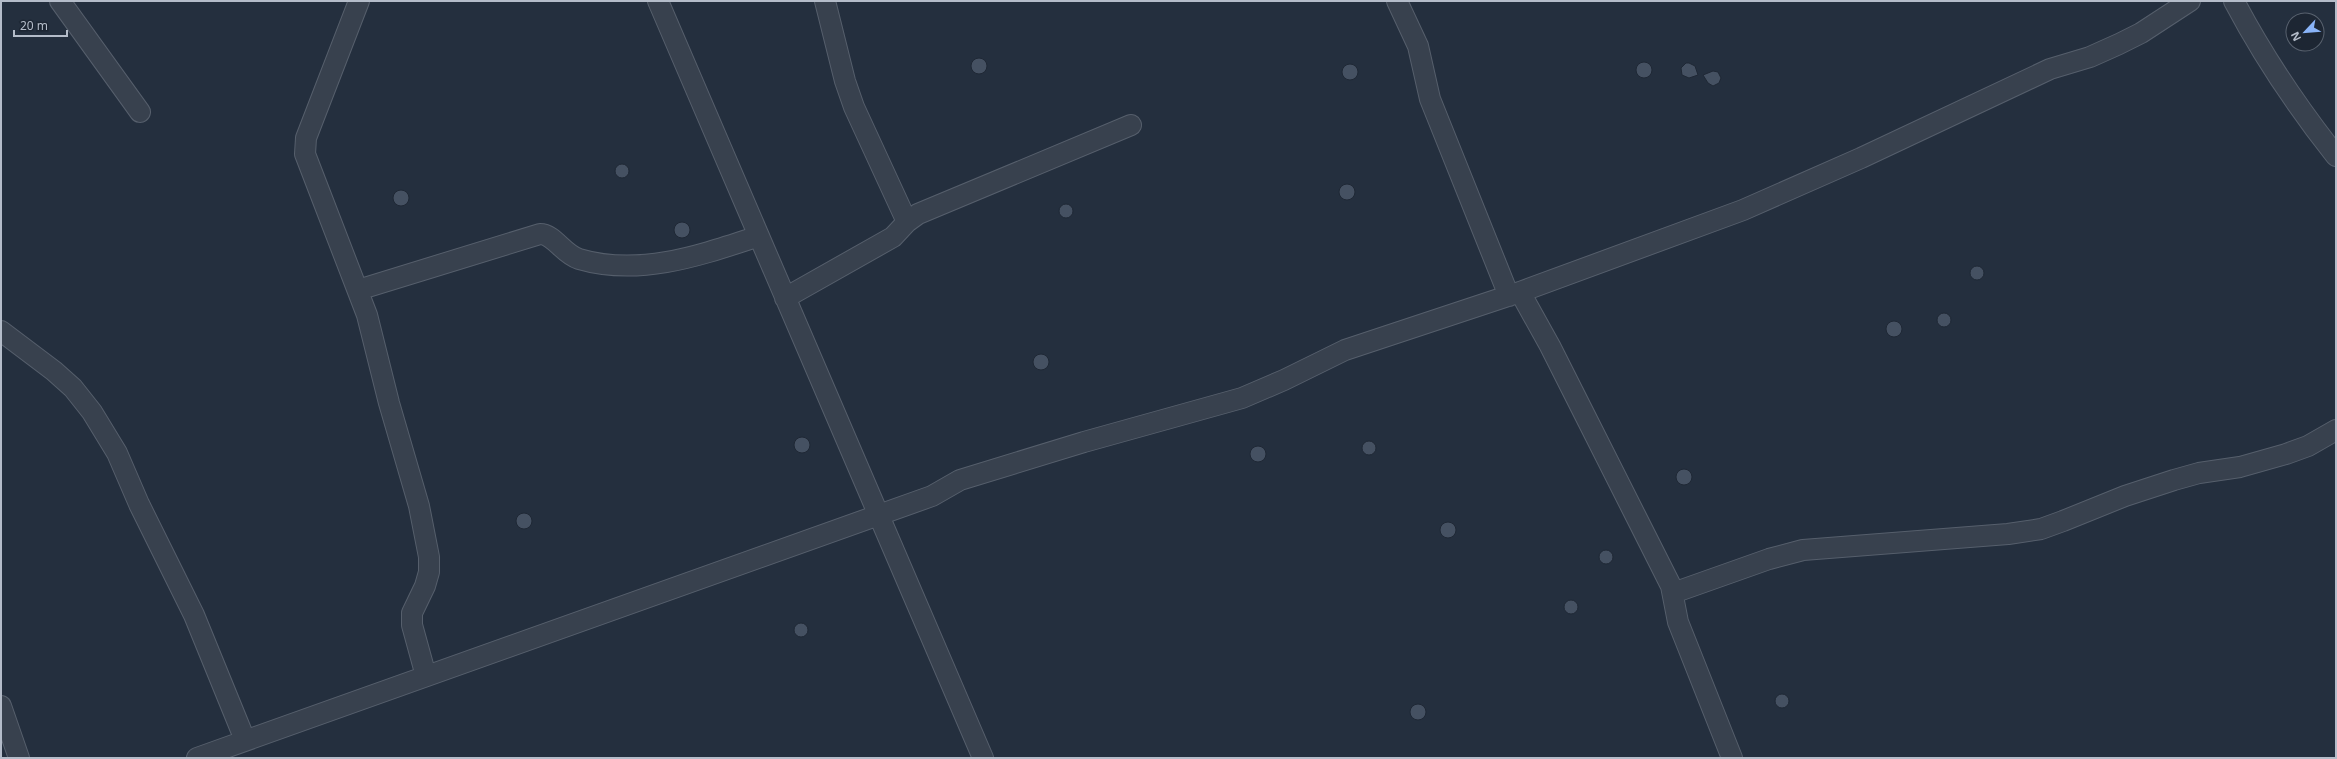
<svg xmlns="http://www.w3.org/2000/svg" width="2337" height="759" viewBox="0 0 2337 759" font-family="'Noto Sans',sans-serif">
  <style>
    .building { fill: #455162; stroke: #1f2835 }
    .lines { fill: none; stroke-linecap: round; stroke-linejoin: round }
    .minor-casing { stroke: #565f6c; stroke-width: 22 }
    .minor { stroke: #38414e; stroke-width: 20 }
  </style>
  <rect width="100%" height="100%" fill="#242f3e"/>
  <path class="building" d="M971 66a8 8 0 1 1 16 0a8 8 0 1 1-16 0Z
    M1636 70a8 8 0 1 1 16 0a8 8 0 1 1-16 0Z
    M1686,63H1689L1695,66L1698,75L1689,78L1682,75L1681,68Z
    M1342 72a8 8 0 1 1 16 0a8 8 0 1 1-16 0Z
    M1713,71L1718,72L1721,78L1719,83L1713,86L1708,83L1703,75Z
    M615 171a7 7 0 1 1 14 0a7 7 0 1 1-14 0Z
    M1339 192a8 8 0 1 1 16 0a8 8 0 1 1-16 0Z
    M393 198a8 8 0 1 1 16 0a8 8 0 1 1-16 0Z
    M1059 211a7 7 0 1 1 14 0a7 7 0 1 1-14 0Z
    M674 230a8 8 0 1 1 16 0a8 8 0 1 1-16 0Z
    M1970 273a7 7 0 1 1 14 0a7 7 0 1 1-14 0Z
    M1937 320a7 7 0 1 1 14 0a7 7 0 1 1-14 0Z
    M1886 329a8 8 0 1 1 16 0a8 8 0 1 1-16 0Z
    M1033 362a8 8 0 1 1 16 0a8 8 0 1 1-16 0Z
    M794 445a8 8 0 1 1 16 0a8 8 0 1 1-16 0Z
    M1362 448a7 7 0 1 1 14 0a7 7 0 1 1-14 0Z
    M1250 454a8 8 0 1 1 16 0a8 8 0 1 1-16 0Z
    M1676 477a8 8 0 1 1 16 0a8 8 0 1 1-16 0Z
    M516 521a8 8 0 1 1 16 0a8 8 0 1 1-16 0Z
    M1440 530a8 8 0 1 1 16 0a8 8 0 1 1-16 0Z
    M1599 557a7 7 0 1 1 14 0a7 7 0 1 1-14 0Z
    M1564 607a7 7 0 1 1 14 0a7 7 0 1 1-14 0Z
    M794 630a7 7 0 1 1 14 0a7 7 0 1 1-14 0Z
    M1775 701a7 7 0 1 1 14 0a7 7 0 1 1-14 0Z
    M1410 712a8 8 0 1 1 16 0a8 8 0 1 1-16 0Z"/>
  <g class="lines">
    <g class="minor-casing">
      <path id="minor" d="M60,1L140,112
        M359,1L306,138L305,154L367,315L389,403L419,506L429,557V572L425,586L412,613V625L426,676
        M658,1L983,758
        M825,1L845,81L854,107L907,222
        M1397,1L1418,46L1430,99L1509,296
        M2234,1C2263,56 2298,108 2336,156
        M358,290L540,234C554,234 563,254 579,259C640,277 701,255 759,236
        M1520,292L1550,346L1671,586L1678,622L1732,758
        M785,298L893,237L907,222L918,214L1131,125
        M1,331L54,371L73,388L92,412L117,453L139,504L194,615L245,740
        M1673,593L1769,559L1803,550L2008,534L2041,529L2063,521L2125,496L2174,480L2199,473L2240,467L2286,454L2308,446L2336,430
        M1,706L19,758
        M197,758L932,496L960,480L1084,442L1242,398L1284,380L1345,350L1520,292L1743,210L1861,158L2050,69L2090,57L2119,44L2141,33L2190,1"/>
    </g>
    <use href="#minor" class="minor"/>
  </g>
  <rect width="2337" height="759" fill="none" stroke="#b4bcc9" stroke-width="4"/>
  <g transform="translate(2305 32) rotate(244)"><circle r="19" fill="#1d2633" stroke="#59626f"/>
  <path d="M0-3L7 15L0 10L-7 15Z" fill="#8ab4f8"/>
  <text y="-6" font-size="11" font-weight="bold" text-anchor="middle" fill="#b4bcc9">N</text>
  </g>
  <path d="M14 30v6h53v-6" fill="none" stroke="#b4bcc9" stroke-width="2"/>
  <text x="20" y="30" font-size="12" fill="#b4bcc9" stroke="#1d2633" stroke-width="3" paint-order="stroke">20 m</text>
</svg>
